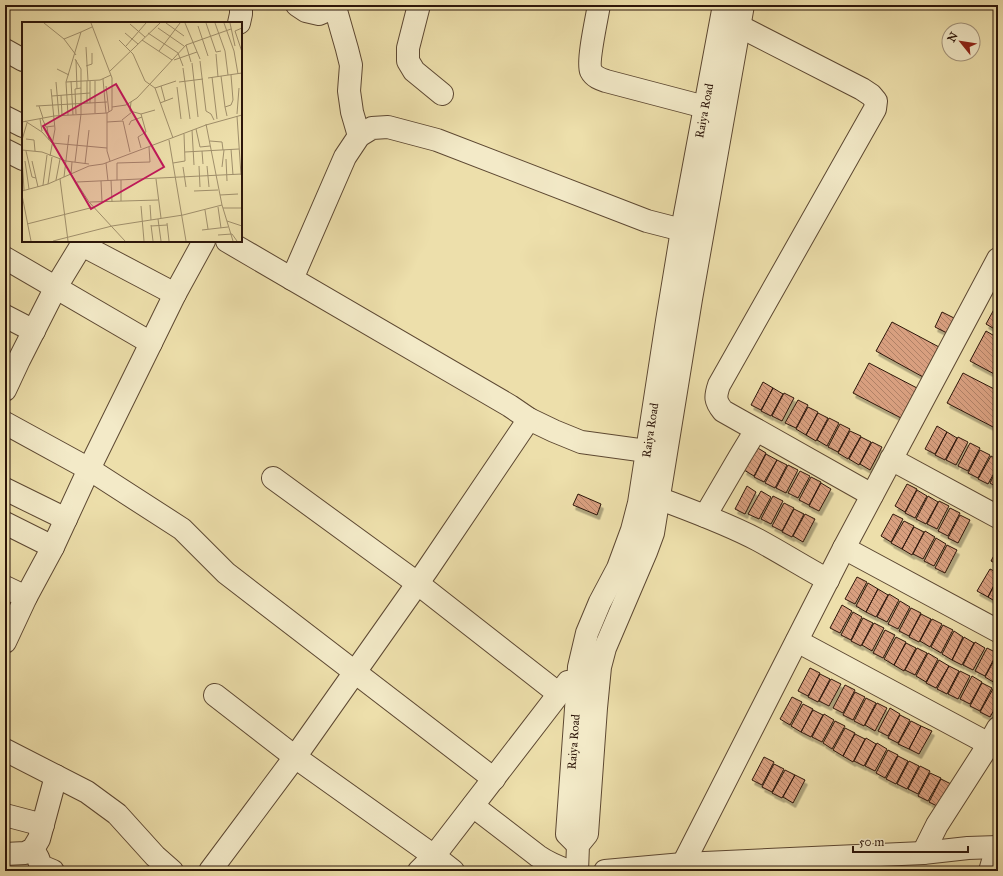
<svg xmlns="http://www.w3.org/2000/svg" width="1003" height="876" viewBox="0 0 1003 876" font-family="'IM FELL Great Primer',serif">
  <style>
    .building { fill: url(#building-back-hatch); stroke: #2d160a; filter: url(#shadow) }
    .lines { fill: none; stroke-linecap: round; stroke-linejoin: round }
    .minor-casing { stroke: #5d4832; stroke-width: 24 }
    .minor { stroke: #f3eac8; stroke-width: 22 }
    .labels { text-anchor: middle; stroke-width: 3; stroke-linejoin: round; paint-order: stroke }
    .street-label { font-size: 12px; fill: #2d160a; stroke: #f3eac8 }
    .inset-road { fill: none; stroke: #a08f6b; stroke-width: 1 }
    .view { fill: #c2185b; fill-opacity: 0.15; stroke: #c2185b; stroke-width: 2 }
    .inset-edge { fill: none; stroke: #2d160a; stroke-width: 2 }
  </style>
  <defs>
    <pattern id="building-back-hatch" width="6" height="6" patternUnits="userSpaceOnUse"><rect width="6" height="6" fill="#d89f7f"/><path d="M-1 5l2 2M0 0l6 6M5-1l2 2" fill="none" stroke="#b08166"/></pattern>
    <filter id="shadow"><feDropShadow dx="2.5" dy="4.5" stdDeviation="0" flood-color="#0004"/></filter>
  </defs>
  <rect width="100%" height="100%" fill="#eddfab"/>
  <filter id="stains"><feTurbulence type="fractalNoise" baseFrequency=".005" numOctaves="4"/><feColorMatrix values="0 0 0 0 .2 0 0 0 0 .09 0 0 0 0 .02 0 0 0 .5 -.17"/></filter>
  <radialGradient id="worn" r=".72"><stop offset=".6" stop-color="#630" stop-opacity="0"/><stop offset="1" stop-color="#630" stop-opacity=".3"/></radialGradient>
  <path class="building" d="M998,302V331L986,324Z
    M942,312L958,320L951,335L935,327Z
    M892,322L939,347L923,377L876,351Z
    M986,331L998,338V376L970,361Z
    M869,363L917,388L901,418L853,393Z
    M963,373L998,391V422L995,428L947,403Z
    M763,382L773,388L761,410L751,405Z
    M773,388L783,394L771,416L761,411Z
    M784,393L794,398L782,421L772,416Z
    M798,400L808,405L796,428L785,423Z
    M808,407L818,412L806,435L796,429Z
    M818,413L828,418L816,441L806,435Z
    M829,418L839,423L827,446L817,440Z
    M840,424L850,429L838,452L828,447Z
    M937,426L947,432L935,454L925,449Z
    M850,431L861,436L848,459L838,453Z
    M947,432L957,438L945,460L935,455Z
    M861,437L871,442L859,465L849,459Z
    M958,437L968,442L956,465L946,460Z
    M872,442L882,447L870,470L860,464Z
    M970,443L980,448L968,471L958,466Z
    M756,447L766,453L754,476L744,470Z
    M980,450L990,455L978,478L968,473Z
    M766,454L777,460L764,482L754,477Z
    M991,456L998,460V466L988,484L978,479Z
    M777,460L787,465L775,488L765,483Z
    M788,465L798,470L786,493L776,488Z
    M998,467V488L990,483Z
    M800,471L810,476L798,498L788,493Z
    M811,477L821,482L809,505L799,500Z
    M821,483L831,489L819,511L809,506Z
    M907,484L917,489L905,512L895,506Z
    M747,486L756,492L745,514L735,509Z
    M917,490L927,496L915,518L905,513Z
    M761,491L771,497L759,519L748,514Z
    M578,494L601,504L597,515L573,505Z
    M773,496L783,501L771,524L761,519Z
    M928,496L938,502L926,524L916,519Z
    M939,501L949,506L937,529L927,524Z
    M784,503L794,508L782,531L772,526Z
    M950,508L960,513L948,536L938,531Z
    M794,509L804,514L792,537L782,532Z
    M805,514L815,519L803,542L793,536Z
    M893,514L903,519L891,542L881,536Z
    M960,515L970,520L958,543L948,538Z
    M904,521L914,526L902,549L891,543Z
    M914,527L924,532L912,555L902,549Z
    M925,531L935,537L923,559L913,554Z
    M936,538L946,544L934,566L924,561Z
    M947,545L957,550L945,573L935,568Z
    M998,548V565L991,561Z
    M990,569L998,573V577L988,597L977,591Z
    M857,577L867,582L855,604L845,599Z
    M998,578V603L988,597Z
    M868,583L878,589L866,612L856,606Z
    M878,589L888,595L876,617L866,612Z
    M889,594L899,600L887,622L877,617Z
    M900,601L910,607L898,629L888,624Z
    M842,605L852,611L840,633L830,628Z
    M911,608L921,613L909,636L899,631Z
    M853,612L862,617L851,640L841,635Z
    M921,614L931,619L919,642L909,637Z
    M863,618L873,623L861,646L851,641Z
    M932,619L942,624L930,647L920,641Z
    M874,623L884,628L872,651L862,645Z
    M943,625L953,630L941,653L931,647Z
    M885,630L895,635L883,658L873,653Z
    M954,631L963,637L952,660L942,654Z
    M896,637L906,642L894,665L884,659Z
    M964,637L974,643L962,665L952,660Z
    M975,642L985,648L973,670L963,665Z
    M906,643L916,648L904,671L894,665Z
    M917,648L927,653L915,675L905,670Z
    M987,648L997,653L985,676L975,671Z
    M928,653L938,659L926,682L916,676Z
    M997,655L998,677L995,683L985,677Z
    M939,660L949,666L936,688L926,683Z
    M949,666L959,671L947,694L937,689Z
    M810,668L820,673L808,696L798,691Z
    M960,671L970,676L958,699L948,694Z
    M820,674L830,679L818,702L808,697Z
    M972,676L982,682L970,704L960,699Z
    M831,679L841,684L829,706L819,701Z
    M982,683L992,688L980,711L970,706Z
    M845,685L855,690L843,713L833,708Z
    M993,689L998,692V703L990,717L980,712Z
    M855,692L865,697L853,720L843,715Z
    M792,697L802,702L790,725L780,719Z
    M866,698L876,703L864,726L854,721Z
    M877,703L887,708L875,731L865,725Z
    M803,704L813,709L801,732L791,726Z
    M890,708L900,714L888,736L878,731Z
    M813,710L823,715L811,737L801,732Z
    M824,714L834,720L822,742L812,737Z
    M900,715L910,720L898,743L888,738Z
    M835,721L845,726L832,749L823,743Z
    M911,721L921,726L909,749L898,744Z
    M921,726L932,731L919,754L909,749Z
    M845,728L855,733L843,756L833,750Z
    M855,734L865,739L853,762L843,756Z
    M866,738L876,744L864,766L854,761Z
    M877,743L887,749L875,771L865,766Z
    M888,750L898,755L885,778L876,773Z
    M898,756L908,761L896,784L886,779Z
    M764,757L774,762L762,785L752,780Z
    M909,761L919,766L907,789L897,784Z
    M774,764L784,769L772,792L762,787Z
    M920,766L930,771L918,794L908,789Z
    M785,770L795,775L782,798L772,793Z
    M930,773L941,778L928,801L918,796Z
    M795,775L805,780L793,803L783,797Z
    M941,779L951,784L939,807L929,802Z"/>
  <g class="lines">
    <g class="minor-casing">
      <g id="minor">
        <path d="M297,5L306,11L319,14L335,7L337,5"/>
        <path d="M419,5L408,48V61L414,71L442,94"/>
        <path d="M599,5C597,17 587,62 591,71C594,77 600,79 606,81L705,107"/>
        <path d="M335,7L347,49L351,65L349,91L352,112L359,136"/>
        <path d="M726,21L739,26L862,89L871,95L876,101L875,109L719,385C715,397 715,401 723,411L872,495"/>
        <path d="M239,23L241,14V5"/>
        <path d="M5,50L23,60"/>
        <path d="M5,117L23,126"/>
        <path d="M5,150L23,159"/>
        <path d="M227,241L510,406L529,419L554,431L581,442L661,453"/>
        <path d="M82,245L175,294"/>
        <path d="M5,258L151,343"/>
        <path d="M292,279L345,157L359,136L372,128L388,127L437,140L647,221L682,230"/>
        <path d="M5,316L34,331"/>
        <path d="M5,390L19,360L56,287L84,241"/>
        <path d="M5,423L89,469L182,529L226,573L494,779"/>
        <path d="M891,459L998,517"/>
        <path d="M273,478L417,583L559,694"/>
        <path d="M5,489L66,519"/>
        <path d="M658,498C692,511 726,523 758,540C782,553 804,567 828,580"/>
        <path d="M705,516L739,458L756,430"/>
        <path d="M5,523L53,547"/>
        <path d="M844,548L998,631"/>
        <path d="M5,587L26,597"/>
        <path d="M797,641L989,744"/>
        <path d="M5,642L26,597L53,547L89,469L151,343L175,294L204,241"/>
        <path d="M215,695L295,757L434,856L453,871"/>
        <path d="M5,750L87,792L117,814L155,856L172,871"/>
        <path d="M473,806L538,856C548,863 558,867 569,871"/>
        <path d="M5,815L43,825"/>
        <path id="s1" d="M578,845L567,834L579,667L587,633L600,602L618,568L632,530L639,503L667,321L682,230L724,5"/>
        <path d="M33,849L38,858L41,866L53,871"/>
        <path d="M923,853L937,825L989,744L998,728"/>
        <path d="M5,854L25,853L33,849L39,839L56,776"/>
        <path d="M683,864L844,548L998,259"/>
        <path d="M210,871L295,757L427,570L529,419"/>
        <path d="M419,871L434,856L568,682"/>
        <path d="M577,871L578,845L587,834L596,708L600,667L605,648L646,552L653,533L691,299L743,5"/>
        <path d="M605,871L683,864L923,853L968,848L998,847"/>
        <path d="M990,871L997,847"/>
      </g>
    </g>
    <use href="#minor" class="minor"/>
  </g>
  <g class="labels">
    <g class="street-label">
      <text dy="4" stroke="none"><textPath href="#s1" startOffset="756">Raiya Road</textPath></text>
      <text dy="4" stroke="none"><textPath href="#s1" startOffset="432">Raiya Road</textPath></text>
      <text dy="4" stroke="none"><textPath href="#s1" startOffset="108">Raiya Road</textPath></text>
    </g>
  </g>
  <g transform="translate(22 22)">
    <rect width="220" height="220" fill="#eddfab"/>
    <path class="inset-road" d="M22,1L42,17L59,10M144,1L162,14M163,1L178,37M184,1L194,30L199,29M193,1L203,29L206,53M202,1L212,29L216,52M208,1L213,24M108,2L123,15M176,4L186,34M136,6L162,24M220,6L213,9L220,30M103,11L116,22M126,11L156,31L161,44M42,17L54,33M97,18L111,32L123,59L133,66L151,116M120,18L150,38M164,23L169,40M104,24L124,1M64,25L66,59M137,29L158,1M194,32L196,55M53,37L59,47V92L53,140M54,38L55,67M152,38L175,30M178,39L184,89L189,92L192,98M170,41L176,95M64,44L70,42V31M161,46L168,97M35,47L47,53M87,50L138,1M199,54L203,85M190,55L195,97M186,56L220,51M81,57L84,91M49,59L51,93M65,59V81M68,59V81M34,60L37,94M44,60L78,58L89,53M157,60L181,57M84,64L87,90M139,64L143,79M155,65L159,97M133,66L154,59M39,73L40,93M30,74L68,71M109,80L108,89L119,92L124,110L116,115L119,126M138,81L151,76M14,84L85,80M17,84L21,96M90,85L104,83L115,76L164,23L209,7M73,91V59M85,91V129L88,139M54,92L53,67L59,66M119,92L133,88M215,92L217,66M46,93L44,60L59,10L70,5M205,94L203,85L209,83L211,78L209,53M215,94L219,153M20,96L24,105L32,104M18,97L20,109M100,98L110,90M3,99L20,110L30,121L85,126M0,100L32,94L85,91L90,88V56L69,1M85,100L101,99L108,130M184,102L200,183L211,219M107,103L109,99L120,95M25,105L27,118M174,107L178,125L188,124M170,108L172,143M4,117L12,118L13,129M0,118L5,101M147,118L164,219M188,119L200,120L201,128M209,127L211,153M0,128L20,130L44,139L67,142M4,129L10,155L14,156M180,129L181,142M163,130L217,127M28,134L33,107L29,67M0,136L2,168M204,137L205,159M3,139L7,167M10,139L16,165M50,140L49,152L67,180L103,219M84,141L86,159M151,141L163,139L162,112M63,142L67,108M177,144L178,165M185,144L187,165M161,145L164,165M200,145L202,128M42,155L47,113M38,157L46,219M134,157L139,196M34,158L38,137M89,158L90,180M95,158V141L128,140L127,125M99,158V179M79,159L80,180M55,160L220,152M26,162L30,135M21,163L25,133M0,169L26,162L67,144L81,142L184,103L220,93M172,169L196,168M0,173L9,219M198,173L216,172M68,180L136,178M128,183L129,198M119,184L122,219M196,185L199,206M201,186H220M183,188L186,207M136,197L139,219M205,199L220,204M145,201L147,219M5,202L72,185M129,203L131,219M129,204L145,203M180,208L206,205M196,213L210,212L215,219M31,219L90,204L161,193L200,183"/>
    <path class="view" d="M94,62L142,145L69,187L21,104Z"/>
    <rect width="220" height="220" class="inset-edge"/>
  </g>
  <rect width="1003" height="876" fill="none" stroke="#eddfab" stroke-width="20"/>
  <rect x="6" y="6" width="991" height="864" fill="none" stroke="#2d160a" stroke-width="2"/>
  <rect x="10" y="10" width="983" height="856" fill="none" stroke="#2d160a"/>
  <g transform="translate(961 42) rotate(300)"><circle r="19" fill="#f3eac8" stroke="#a4957c"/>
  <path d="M0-3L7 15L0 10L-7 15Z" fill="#8f2418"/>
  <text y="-6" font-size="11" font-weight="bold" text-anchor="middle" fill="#2d160a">N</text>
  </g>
  <path d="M853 846v6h115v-6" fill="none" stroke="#2d160a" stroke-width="2"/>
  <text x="859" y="846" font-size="12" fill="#2d160a" stroke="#f3eac8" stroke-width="3" paint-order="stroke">50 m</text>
  <rect width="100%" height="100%" filter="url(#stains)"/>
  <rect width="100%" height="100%" fill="url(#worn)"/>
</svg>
